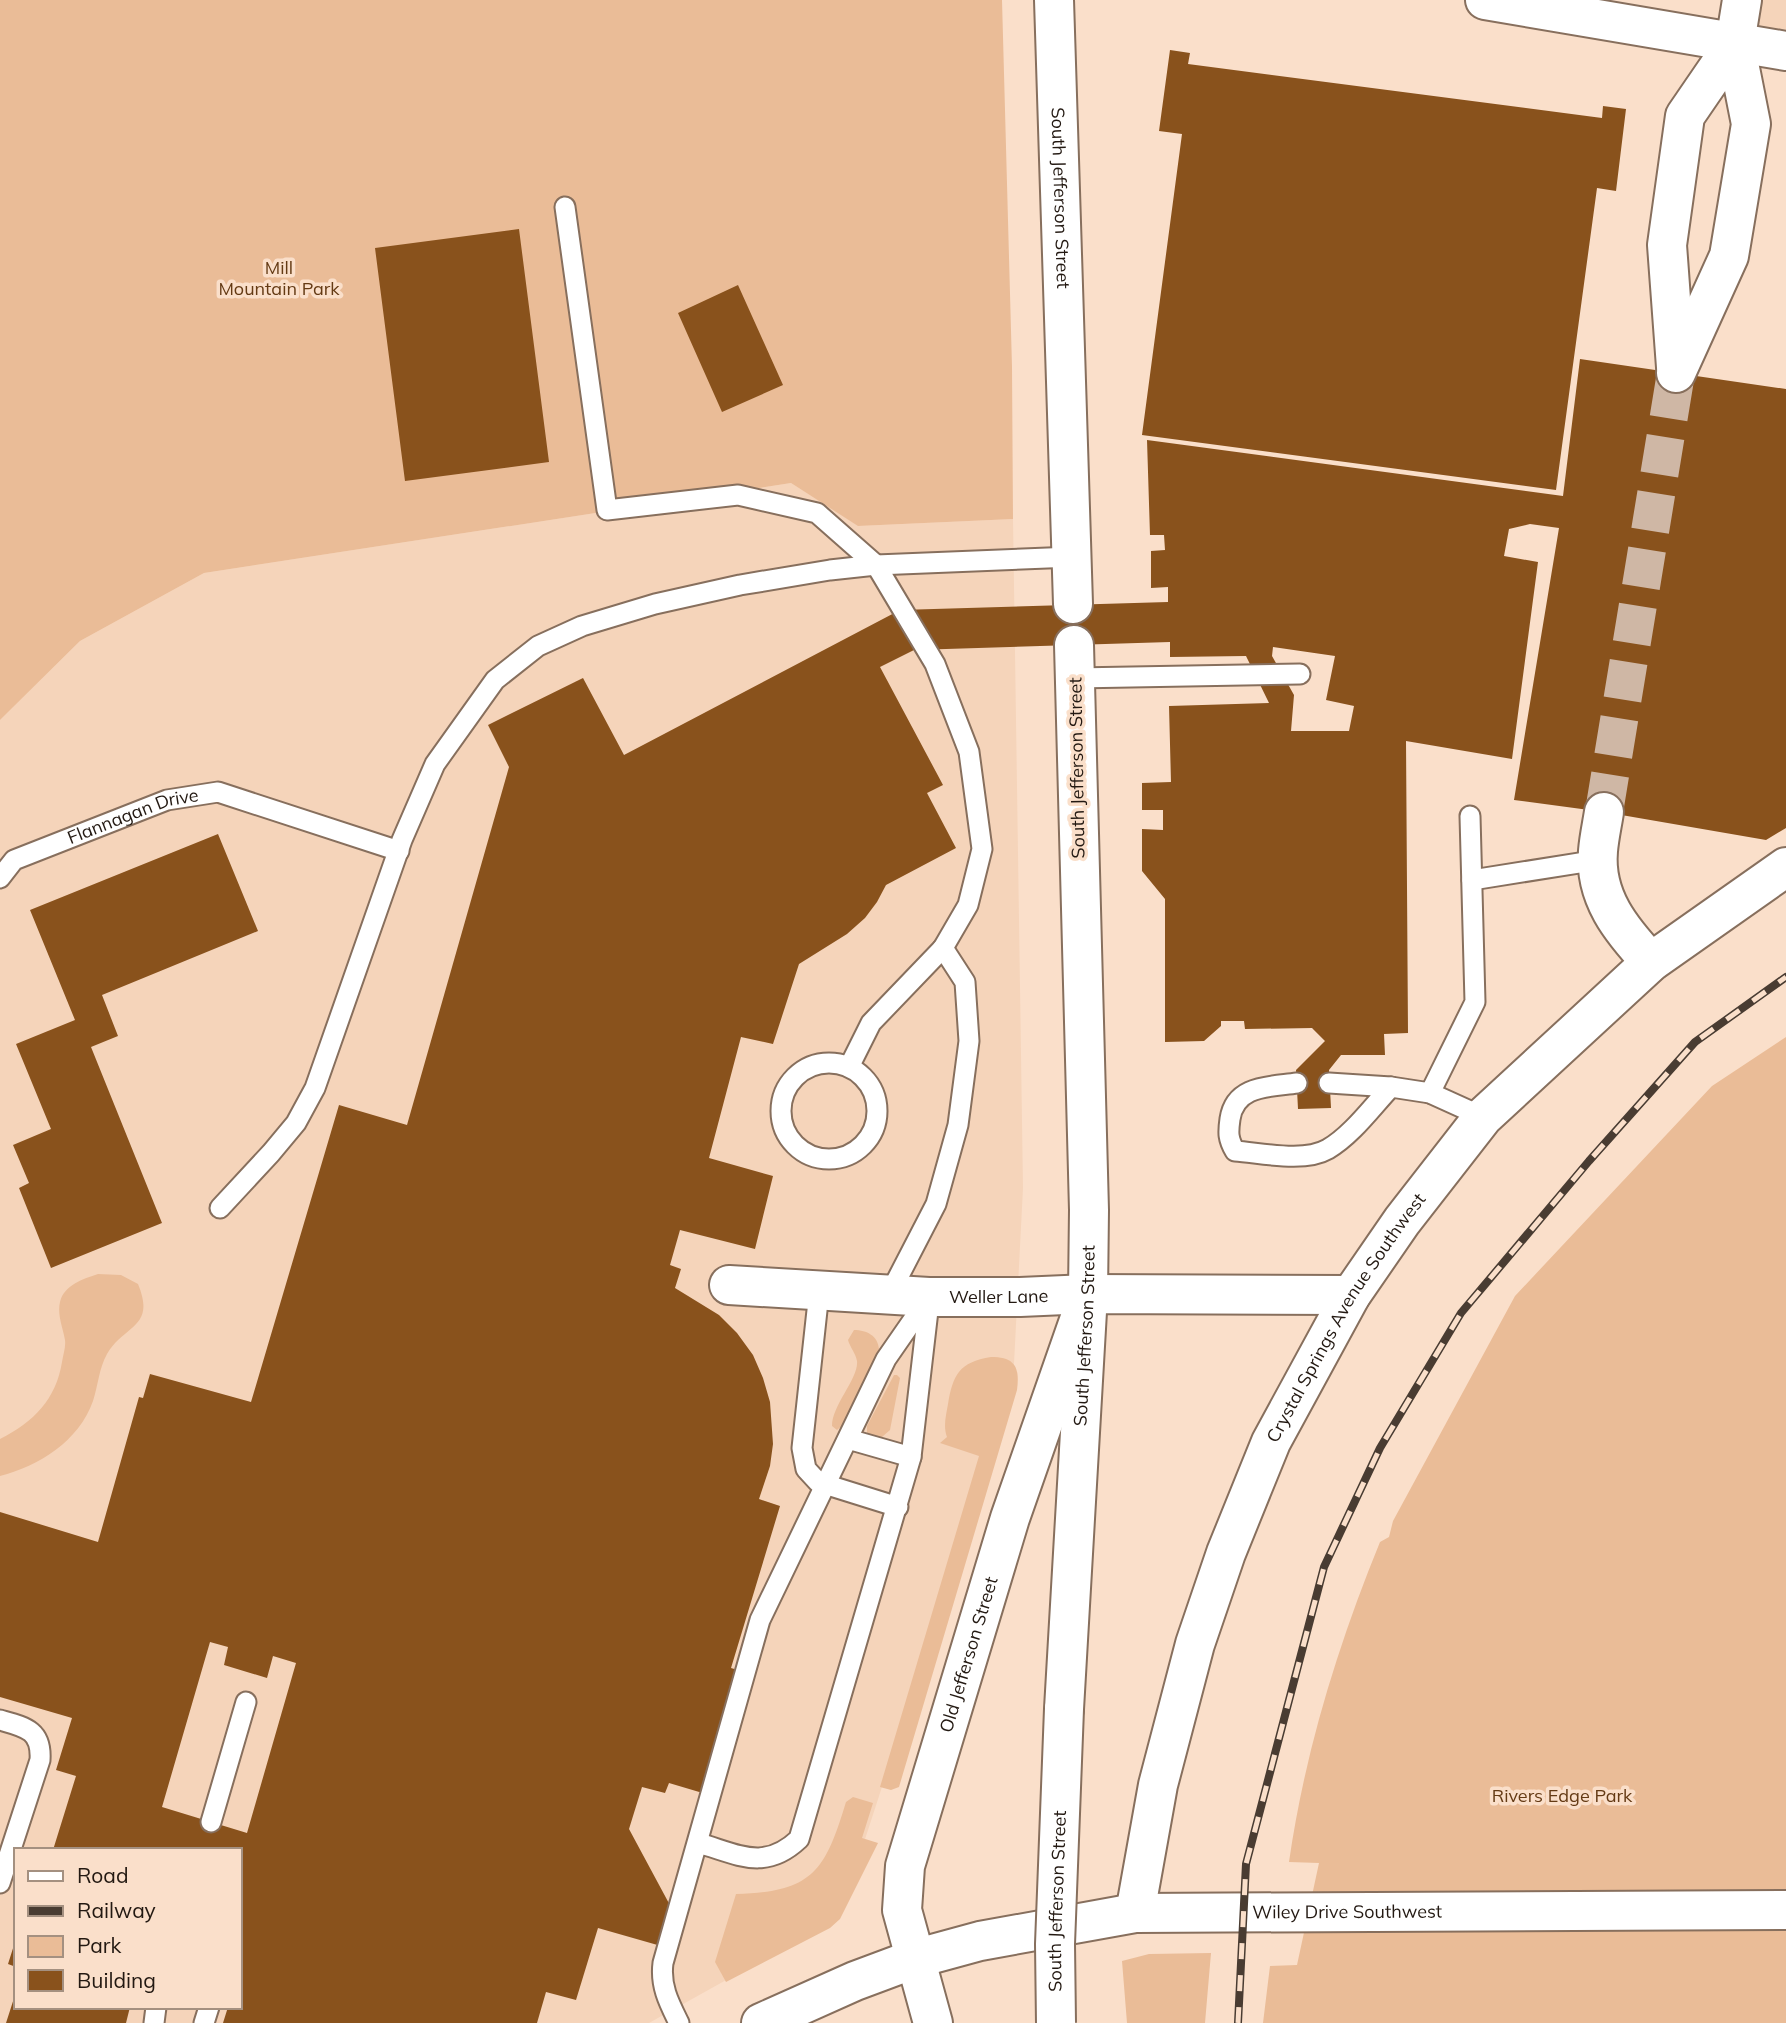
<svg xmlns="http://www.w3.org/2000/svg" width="1786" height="2023" viewBox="0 0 1786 2023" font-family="Mulish,sans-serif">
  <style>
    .built { fill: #f5d4ba; fill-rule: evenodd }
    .green { fill: #eabc97 }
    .building { fill: #89521c; fill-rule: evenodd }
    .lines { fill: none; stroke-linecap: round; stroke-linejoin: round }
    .minor-tunnel { stroke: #cfb7a5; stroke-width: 38; stroke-dasharray: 38 19; stroke-linecap: butt }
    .service-casing { stroke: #876f5d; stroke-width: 23 }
    .minor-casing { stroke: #876f5d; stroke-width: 42 }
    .tertiary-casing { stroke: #876f5d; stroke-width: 42 }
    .secondary-casing { stroke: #876f5d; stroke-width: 42 }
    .service { stroke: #fff; stroke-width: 19 }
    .minor { stroke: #fff; stroke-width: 38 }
    .tertiary { stroke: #fff; stroke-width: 38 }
    .secondary { stroke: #fff; stroke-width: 38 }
    .rail-casing { stroke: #493c32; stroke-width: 8 }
    .rail { stroke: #fadfca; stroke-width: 5; stroke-dasharray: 16; stroke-linecap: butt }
    .secondary-bridge-casing { stroke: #876f5d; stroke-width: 42; stroke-linecap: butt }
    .secondary-bridge { stroke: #fff; stroke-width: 38 }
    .labels { text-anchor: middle; stroke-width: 7; stroke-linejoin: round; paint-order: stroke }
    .street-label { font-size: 18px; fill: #231912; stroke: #fadfca }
    .park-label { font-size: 18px; fill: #643a14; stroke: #fadfca }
  </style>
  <rect width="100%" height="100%" fill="#fadfca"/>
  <path class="built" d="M1742,0H1786V51L1735,43Z
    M791,483L859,526L1013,519L1023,1188L1013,1383L844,1904L728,1979L649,2023H0V720L80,641L204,573ZM16,1850H240V2007H16Z"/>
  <path class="green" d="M0,0H1002L1012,367L1013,519L858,526L791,483L204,573L80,641L0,720Z
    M1786,1037V2023H1263L1270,1966L1297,1965L1319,1863L1289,1862C1305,1751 1338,1645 1380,1542L1389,1537L1393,1521L1515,1296L1712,1086Z
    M98,1274L121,1275L138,1284C156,1328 125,1324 107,1354C99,1368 98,1386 93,1401C79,1441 39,1466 0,1476V1439C34,1422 56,1399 62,1362C63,1355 66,1347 65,1340C63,1328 57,1315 60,1302C64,1285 83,1279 98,1274Z
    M854,1330C867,1330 878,1336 879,1349L843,1425L837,1430L832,1426C832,1405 859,1378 857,1361C856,1354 850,1347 848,1340Z
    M991,1357C1015,1357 1020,1367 1017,1390L899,1787L891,1790L880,1787L979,1456L940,1443L947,1437C943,1426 946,1416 948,1404C953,1375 959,1362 991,1357Z
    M894,1375H897L900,1378L890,1430L882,1437H873L867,1433V1426Z
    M853,1797L873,1803L862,1838L878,1843L840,1919L830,1928L726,1982L715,1962L736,1894C813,1892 825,1871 846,1802Z
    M1211,1953L1205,2023H1127L1122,1961L1149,1954Z"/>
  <path class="building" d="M1170,50L1190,53L1188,64L1602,118L1603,106L1626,109L1616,191L1597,188L1556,490L1142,435L1182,134L1159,131Z
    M519,229L549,462L405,481L375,248Z
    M738,285L783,385L722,412L678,313Z
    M1580,359L1786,389V828L1766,840L1604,812L1514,800L1559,528L1530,524L1509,529L1504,556L1538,562L1512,759L1406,741L1408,1033L1384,1034L1385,1055H1341L1329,1070L1331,1108L1298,1109L1296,1070L1325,1041L1312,1028L1245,1029L1244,1021H1221V1026L1204,1041L1165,1042V899L1142,871V829L1163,830V810H1142V783L1171,782L1169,706L1269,703L1246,656L1170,657V642L914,650L880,667L943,785L927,793L956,848L886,885L877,902L865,918L847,934L799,964L773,1044L741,1037L709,1158L773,1176L755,1249L680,1230L670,1265L681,1269L675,1288L719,1315L737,1333L753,1355L763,1378L770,1402L773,1444L770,1466L759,1499L780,1506L731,1668L741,1671L706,1794L669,1783L665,1793L642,1787L629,1829L672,1909L661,1946L598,1928L576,2000L546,1992L537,2023H223L228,2007H240L242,1959L240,1958V1850H53L76,1776L56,1770L72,1718L0,1697V1512L98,1542L139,1397L143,1398L150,1374L251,1402L339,1105L407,1125L509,767L488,725L583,678L624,755L900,610L1168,602V587L1151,588V551L1165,550L1164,535H1150L1147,440L1563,496ZM1273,647L1335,656L1326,700L1354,706L1349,731H1291L1294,695L1272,656ZM210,1642L228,1647L224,1665L267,1678L273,1656L296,1663L247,1833L162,1807Z
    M218,834L258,931L102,995L118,1036L91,1047L162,1223L51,1268L19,1188L29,1183L13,1145L51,1129L16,1044L75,1020L30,910Z
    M15,1942H16V1967L8,1964Z
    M16,1992V2007H130L126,2023H6Z"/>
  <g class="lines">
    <path class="minor-tunnel" d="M1604,812L1676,373"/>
    <g class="service-casing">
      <g id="service">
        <path d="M565,207L607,510L738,495L817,513L876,565L935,664L969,752L982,849L968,905L943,948L871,1023L849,1067"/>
        <path d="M1075,678L1300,674"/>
        <path id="s1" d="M0,878L14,860L167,800L218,792L399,851"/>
        <path d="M1472,880L1598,860"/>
        <circle cx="829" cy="1111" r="48"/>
        <path d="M1297,1083C1269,1087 1235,1085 1230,1119C1228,1133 1228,1139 1235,1151C1262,1153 1304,1163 1328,1149C1352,1135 1372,1107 1391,1087L1329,1083"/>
        <path d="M1391,1087L1430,1093L1483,1117"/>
        <path d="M1430,1093L1475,1002L1470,816"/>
        <path d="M220,1208L271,1153L296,1123L315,1088L402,840L435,764L495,680L538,646L582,626L655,604L740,585L830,570L876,565L1073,557"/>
        <path d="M819,1292L802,1448L806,1469L818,1482L898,1507"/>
        <path d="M889,1295L936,1204L958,1125L969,1041L965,982L943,948"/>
        <path d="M848,1439L911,1457"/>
        <path d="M0,1720C25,1727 42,1730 40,1760L0,1883"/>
        <path d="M211,1822L246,1702"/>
        <path d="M698,1843C738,1854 764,1872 799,1839L911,1457L929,1302"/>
        <path d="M154,2023L156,2007"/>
        <path d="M204,2023L209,2007"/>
        <path d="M679,2023C669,2003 660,1986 663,1963L760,1620L886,1359L929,1297"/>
      </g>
    </g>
    <g class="minor-casing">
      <g id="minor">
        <path d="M1676,367L1667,245L1685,116L1735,43"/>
        <path d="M1676,373L1729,256L1751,124L1735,43L1742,0"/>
        <path d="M1604,812C1602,825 1599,838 1598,851C1594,897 1621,930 1651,962"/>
        <path id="s2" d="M729,1285L929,1297H1020L1088,1294L1351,1295"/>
        <path id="s3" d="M1135,1913L1158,1785L1195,1644L1226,1553L1271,1442L1351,1295L1402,1221L1483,1117L1651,962L1786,867"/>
      </g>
    </g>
    <g class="tertiary-casing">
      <g id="tertiary">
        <path id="s4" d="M761,2023L855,1981L914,1959L980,1941L1135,1913L1786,1910"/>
        <path id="s5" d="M933,2023L902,1910L905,1866L1010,1518L1082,1312"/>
      </g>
    </g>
    <g class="secondary-casing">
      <g id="secondary">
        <path id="s6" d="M1054,0L1073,604"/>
        <path d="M1485,0L1786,51"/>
        <path id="s7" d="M1064,1709L1088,1294L1089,1210L1074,645"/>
      </g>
    </g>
    <use href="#service" class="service"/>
    <use href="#minor" class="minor"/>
    <use href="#tertiary" class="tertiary"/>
    <use href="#secondary" class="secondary"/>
    <g class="rail-casing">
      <path id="rail" d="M1238,2023L1246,1864L1324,1567L1380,1448L1461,1313L1589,1161L1695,1042L1786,977"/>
    </g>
    <use href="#rail" class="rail"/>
    <g class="secondary-bridge-casing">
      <g id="secondary-bridge">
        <path id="s8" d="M1056,2023L1055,1944L1064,1709"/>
      </g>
    </g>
    <use href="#secondary-bridge" class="secondary-bridge"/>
  </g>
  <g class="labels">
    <g class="street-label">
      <text dy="6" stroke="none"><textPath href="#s6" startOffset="198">South Jefferson Street</textPath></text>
      <text transform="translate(1077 768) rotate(-91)" y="6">South Jefferson Street</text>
      <text dy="6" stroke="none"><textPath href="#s1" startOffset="150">Flannagan Drive</textPath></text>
      <text dy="6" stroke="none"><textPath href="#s2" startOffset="270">Weller Lane</textPath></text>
      <text dy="6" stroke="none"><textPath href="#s3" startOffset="637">Crystal Springs Avenue Southwest</textPath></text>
      <text dy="6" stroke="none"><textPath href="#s7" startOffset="374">South Jefferson Street</textPath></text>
      <text dy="6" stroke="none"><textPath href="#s5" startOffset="382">Old Jefferson Street</textPath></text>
      <text dy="6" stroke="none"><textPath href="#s8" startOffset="122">South Jefferson Street</textPath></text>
      <text dy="6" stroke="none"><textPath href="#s4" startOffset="604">Wiley Drive Southwest</textPath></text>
    </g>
    <g class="park-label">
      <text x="279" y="274">Mill<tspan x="279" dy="21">Mountain Park</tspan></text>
      <text x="1562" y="1802">Rivers Edge Park</text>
    </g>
  </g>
  <rect x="14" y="1848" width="228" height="161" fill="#fadfca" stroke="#a49080" stroke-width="2"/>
  <rect x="28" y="1871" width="35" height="10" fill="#ffffff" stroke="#a49080" stroke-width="2"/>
  <text x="77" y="1883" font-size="21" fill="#231912">Road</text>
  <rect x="28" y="1906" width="35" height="10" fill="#493c32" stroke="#a49080" stroke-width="2"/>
  <text x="77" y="1918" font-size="21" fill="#231912">Railway</text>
  <rect x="28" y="1936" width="35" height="21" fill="#eabc97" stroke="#a49080" stroke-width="2"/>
  <text x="77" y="1953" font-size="21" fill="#231912">Park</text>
  <rect x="28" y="1970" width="35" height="21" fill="#89521c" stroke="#a49080" stroke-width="2"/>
  <text x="77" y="1988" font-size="21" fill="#231912">Building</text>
</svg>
